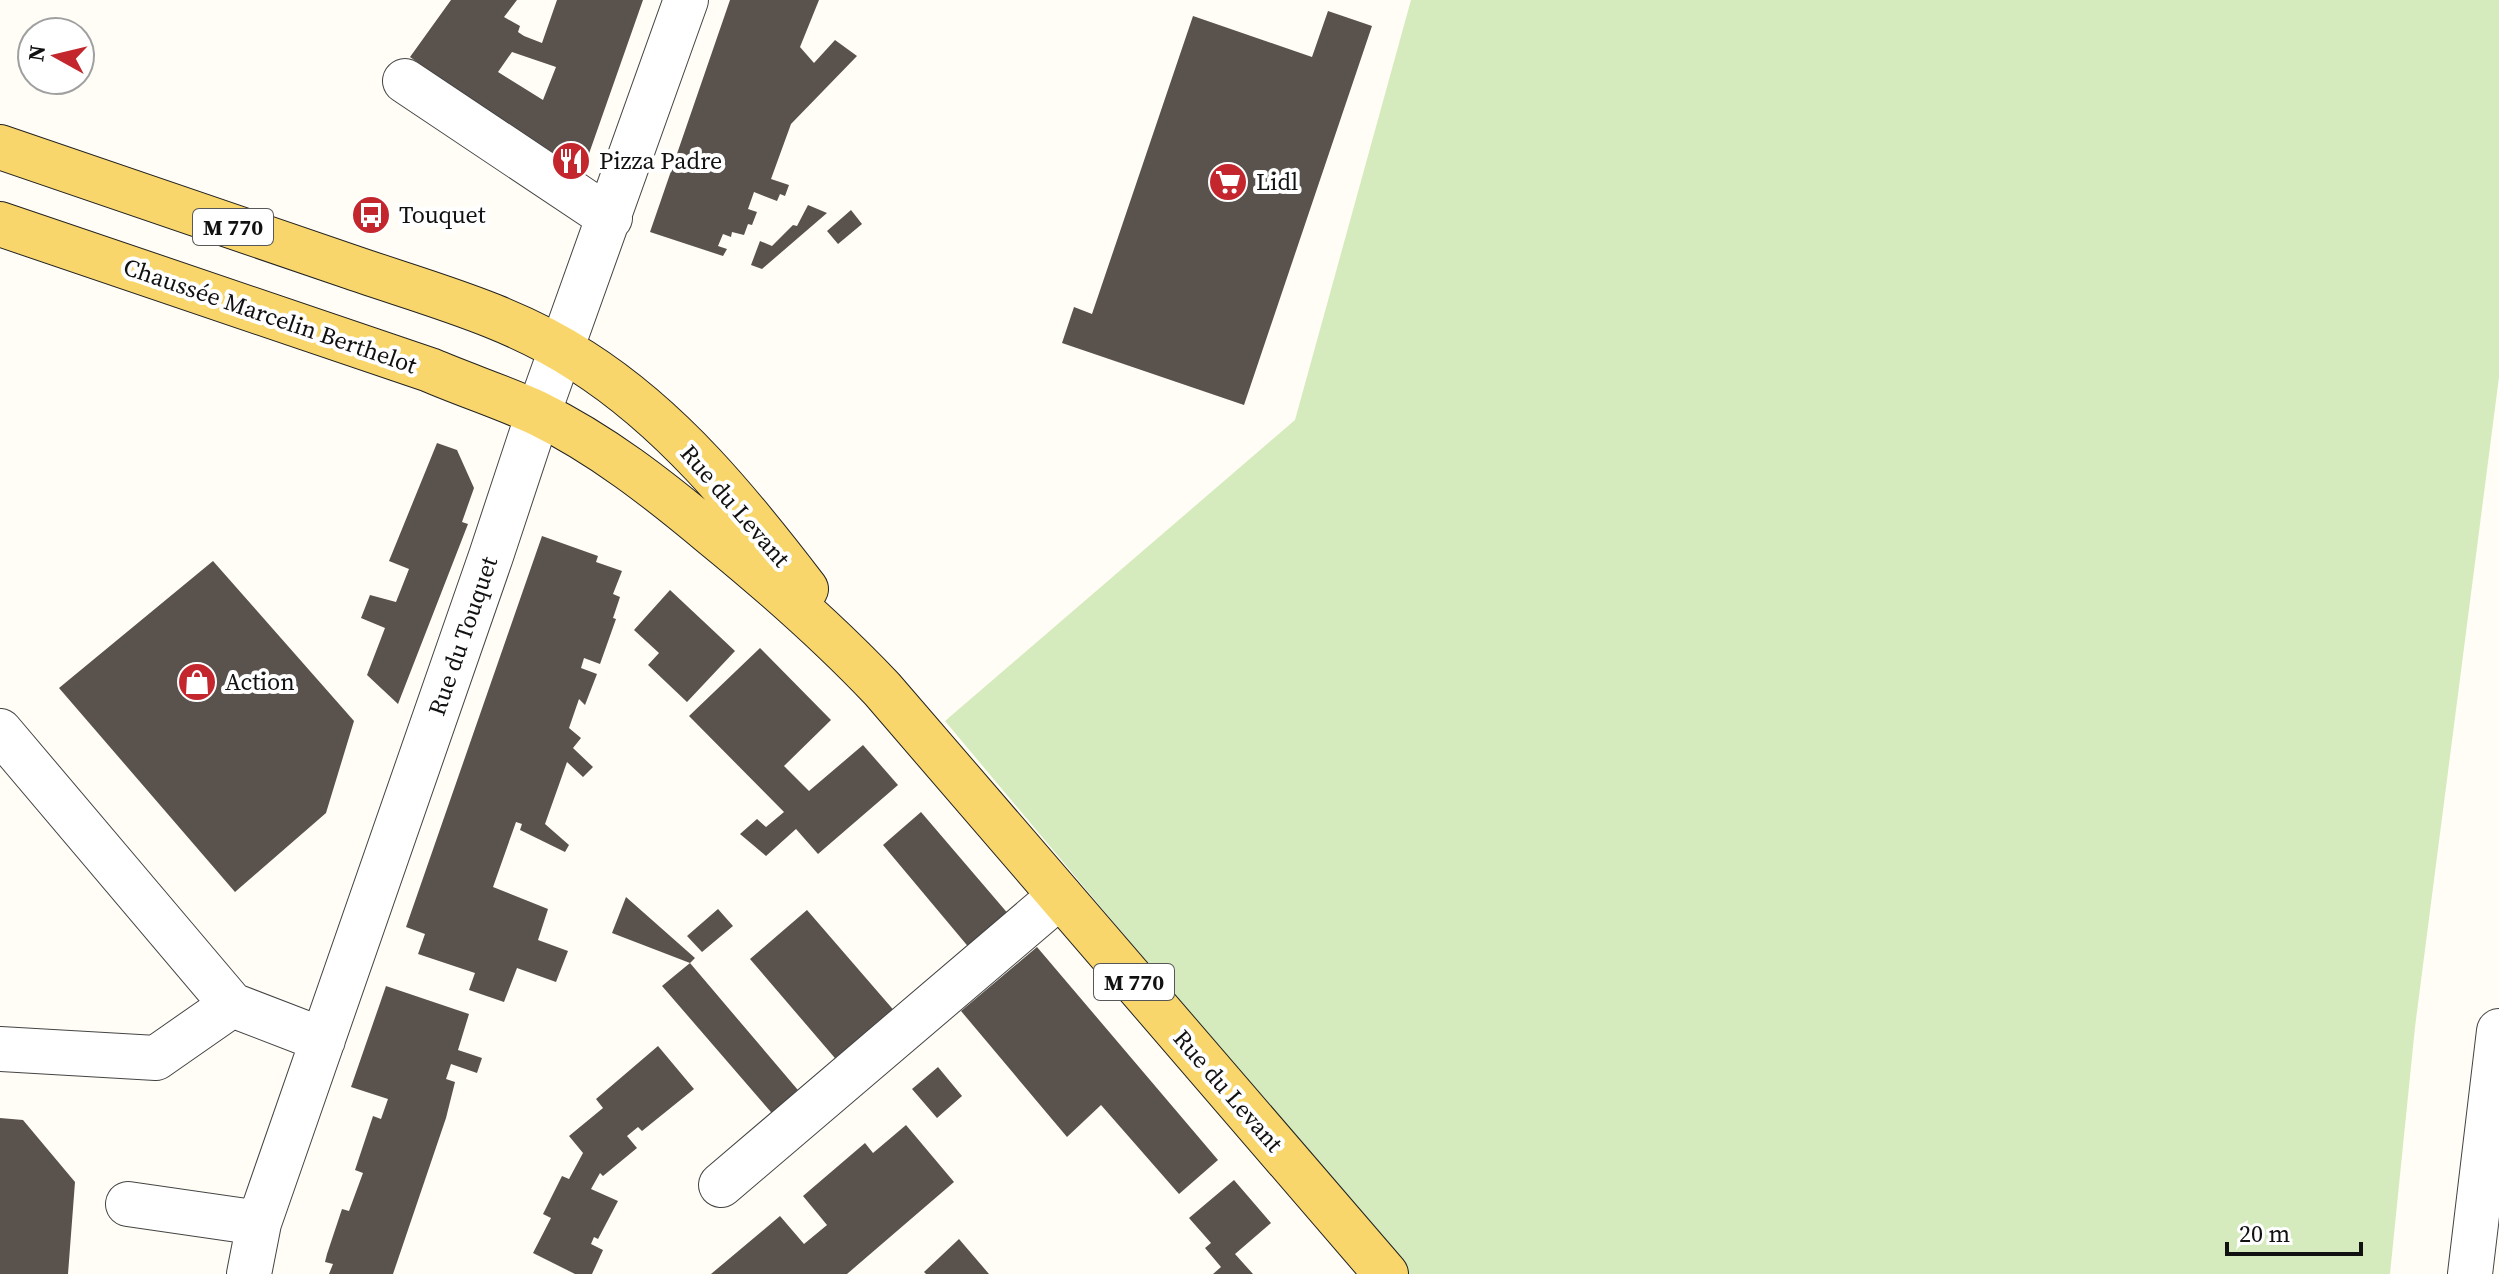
<svg xmlns="http://www.w3.org/2000/svg" width="2499" height="1274" viewBox="0 0 2499 1274" font-family="'Source Serif 4',serif">
  <style>
    .green { fill: #d5ebbd }
    .building { fill: #5a524d; fill-rule: evenodd }
    .lines { fill: none; stroke-linecap: round; stroke-linejoin: round }
    .minor-casing { stroke: #444; stroke-width: 46 }
    .major-casing { stroke: #222; stroke-width: 46 }
    .minor { stroke: #fff; stroke-width: 44 }
    .major { stroke: #f9d66b; stroke-width: 44 }
    .labels { text-anchor: middle; stroke-width: 8; stroke-linejoin: round; paint-order: stroke }
    .shield { fill: #fff; stroke: #585858; stroke-width: 2 }
    .shield-label { font-size: 22px; font-weight: bold; fill: #111 }
    .poi-label { font-size: 24px; fill: #111; stroke: #fff; text-anchor: start }
    .street-label { font-size: 24px; fill: #111; stroke: #fff }
  </style>
  <rect width="100%" height="100%" fill="#fffdf5"/>
  <path class="green" d="M1411,0H2499V377L2415,1027L2390,1274H1408L945,721L1295,420Z"/>
  <path class="building" d="M451,0H517L504,17L520,26L518,32L524,36L542,43L557,0H643L585,165L569,171L410,57ZM512,52L556,67L543,100L498,72Z
    M730,0H819L800,47L814,63L835,40L857,56L791,124L771,179L789,185L785,196L780,194L777,201L754,192L748,209L757,212L752,225L748,224L744,235L732,232L731,237L723,234L718,246L727,249L723,256L650,232Z
    M1328,11L1372,26L1244,405L1062,343L1074,307L1092,314L1193,16L1312,57Z
    M808,205L827,213L762,269L751,265L760,241L772,246L793,225L797,226Z
    M851,210L862,224L838,244L827,231Z
    M437,443L457,450L474,488L462,522L468,524L398,704L367,675L385,628L361,618L370,595L396,602L409,569L389,561Z
    M542,536L598,556L596,562L622,571L613,594L620,597L613,618L616,619L600,664L584,658L581,668L597,674L585,705L579,699L569,728L581,738L573,748L593,767L583,777L567,762L545,824L569,845L565,852L520,830L522,824L516,822L493,887L548,909L538,940L568,951L556,982L517,968L504,1002L469,990L475,973L418,954L425,934L406,927Z
    M213,561L354,721L326,813L235,892L59,688Z
    M670,590L735,651L687,702L648,665L659,653L634,630Z
    M760,648L831,720L784,766L809,791L863,745L898,785L818,854L796,829L766,856L740,834L757,819L766,827L784,812L689,716Z
    M921,812L1010,916L971,950L883,845Z
    M626,897L695,958L690,963L612,933Z
    M718,909L733,926L702,952L687,936Z
    M807,910L897,1014L840,1064L750,959Z
    M1037,947L1218,1160L1179,1194L1101,1105L1067,1137L961,1011Z
    M690,963L803,1096L777,1119L662,986Z
    M386,986L469,1014L458,1050L482,1058L477,1073L451,1064L446,1079L455,1082L446,1118L393,1274H329L333,1264L325,1262L327,1254L342,1209L349,1211L363,1173L355,1170L373,1116L381,1119L388,1099L351,1087Z
    M658,1046L694,1089L642,1131L638,1127L627,1136L637,1148L603,1176L600,1173L591,1189L618,1201L598,1239L594,1237L591,1244L603,1250L592,1274H575L533,1253L551,1218L543,1214L562,1176L569,1179L583,1153L569,1136L603,1108L596,1099Z
    M938,1067L962,1096L937,1118L912,1089Z
    M0,1118L23,1120L75,1182L68,1274H0Z
    M906,1125L954,1182L847,1274H711L780,1216L804,1244L827,1225L803,1196L865,1143L873,1153Z
    M1234,1180L1271,1223L1235,1254L1253,1274H1213L1221,1267L1205,1248L1211,1243L1189,1218Z
    M959,1239L989,1274H926L924,1272Z"/>
  <g class="lines">
    <g class="minor-casing">
      <path id="minor" d="M405,81L610,218
        M0,731L232,1005
        M0,1049L156,1058L232,1005L323,1040
        M721,1185L1060,896
        M128,1204L259,1223
        M249,1274L259,1223L491,556L538,414L686,0
        M2470,1274L2499,1031"/>
    </g>
    <g class="major-casing">
      <path id="major" d="M0,147C117,187 234,227 351,267C429,294 511,315 581,361C672,419 741,504 806,589
        M0,224L430,370C465,385 502,397 537,413C601,444 658,489 712,534C772,583 829,633 882,689L1386,1274"/>
    </g>
    <use href="#minor" class="minor"/>
    <use href="#major" class="major"/>
  </g>
  <defs>
    <g id="restaurant-disc" transform="scale(2)"><circle r="9.5" fill="#c4262e" stroke="#fff"/><path d="M-5-6h1v4h1v-4h1v4h1v-4h1v5L-1.5 .5V6h-2V.5L-5-1ZM5-6V6H3V1.5H1.5Q1.5-4 5-6Z" fill="#fff"/></g>
    <g id="supermarket-disc" transform="scale(2)"><circle r="9.5" fill="#c4262e" stroke="#fff"/><path d="M-6-5.5h2.5l.6 2H6L4.5 2H-2.5L-4.4-4H-6ZM-1.5 3.2a1.3 1.3 0 1 0 .1 0ZM3 3.2a1.3 1.3 0 1 0 .1 0Z" fill="#fff"/></g>
    <g id="bus-disc" transform="scale(2)"><circle r="9.5" fill="#c4262e" stroke="#fff"/><path d="M-5-6H5V4H4V6H2V4H-2V6H-4V4H-5ZM-3.5-4V0h7V-4ZM-3.5 1.2v1.5H-2V1.2ZM2 1.2v1.5H3.5V1.2Z" fill="#fff"/></g>
    <g id="shop-disc" transform="scale(2)"><circle r="9.5" fill="#c4262e" stroke="#fff"/><path d="M-5-2.5h2.3a2.7 3.5 0 0 1 5.4 0H5L5.5 6h-11ZM-1.5-2.5h3a1.5 2.3 0 0 0-3 0Z" fill="#fff"/></g>
  </defs>
  <g fill-rule="evenodd">
    <use href="#restaurant-disc" x="571" y="161"/>
    <use href="#supermarket-disc" x="1228" y="182"/>
    <use href="#bus-disc" x="371" y="215"/>
    <use href="#shop-disc" x="197" y="682"/>
  </g>
  <g class="labels">
    <g class="shield">
      <rect x="193" y="209" width="80" height="36" rx="6"/>
      <rect x="1094" y="964" width="80" height="36" rx="6"/>
    </g>
    <g class="shield-label">
      <text x="233" y="235">M 770</text>
      <text x="1134" y="990">M 770</text>
    </g>
    <g class="poi-label">
      <text x="599" y="169">Pizza Padre</text>
      <text x="1256" y="190">Lidl</text>
      <text x="399" y="223">Touquet</text>
      <text x="225" y="690">Action</text>
    </g>
    <g class="street-label">
      <text transform="translate(270 316) rotate(19)" y="8">Chaussée Marcelin Berthelot</text>
      <text transform="translate(735 506) rotate(49)" y="8">Rue du Levant</text>
      <text transform="translate(463 636) rotate(-71)" y="8">Rue du Touquet</text>
      <text transform="translate(1228 1091) rotate(49)" y="8">Rue du Levant</text>
    </g>
  </g>
  <g transform="translate(56 56) rotate(278)"><circle r="38" fill="#ffffff" stroke="#a0a0a0" stroke-width="2"/>
  <path d="M0-6L14 30L0 20L-14 30Z" fill="#c4262e"/>
  <text y="-12" font-size="22" font-weight="bold" text-anchor="middle" fill="#111111">N</text>
  </g>
  <path d="M2227 1242v12h134v-12" fill="none" stroke="#111111" stroke-width="4"/>
  <text x="2239" y="1242" font-size="24" fill="#111111" stroke="#ffffff" stroke-width="6" paint-order="stroke">20 m</text>
</svg>
